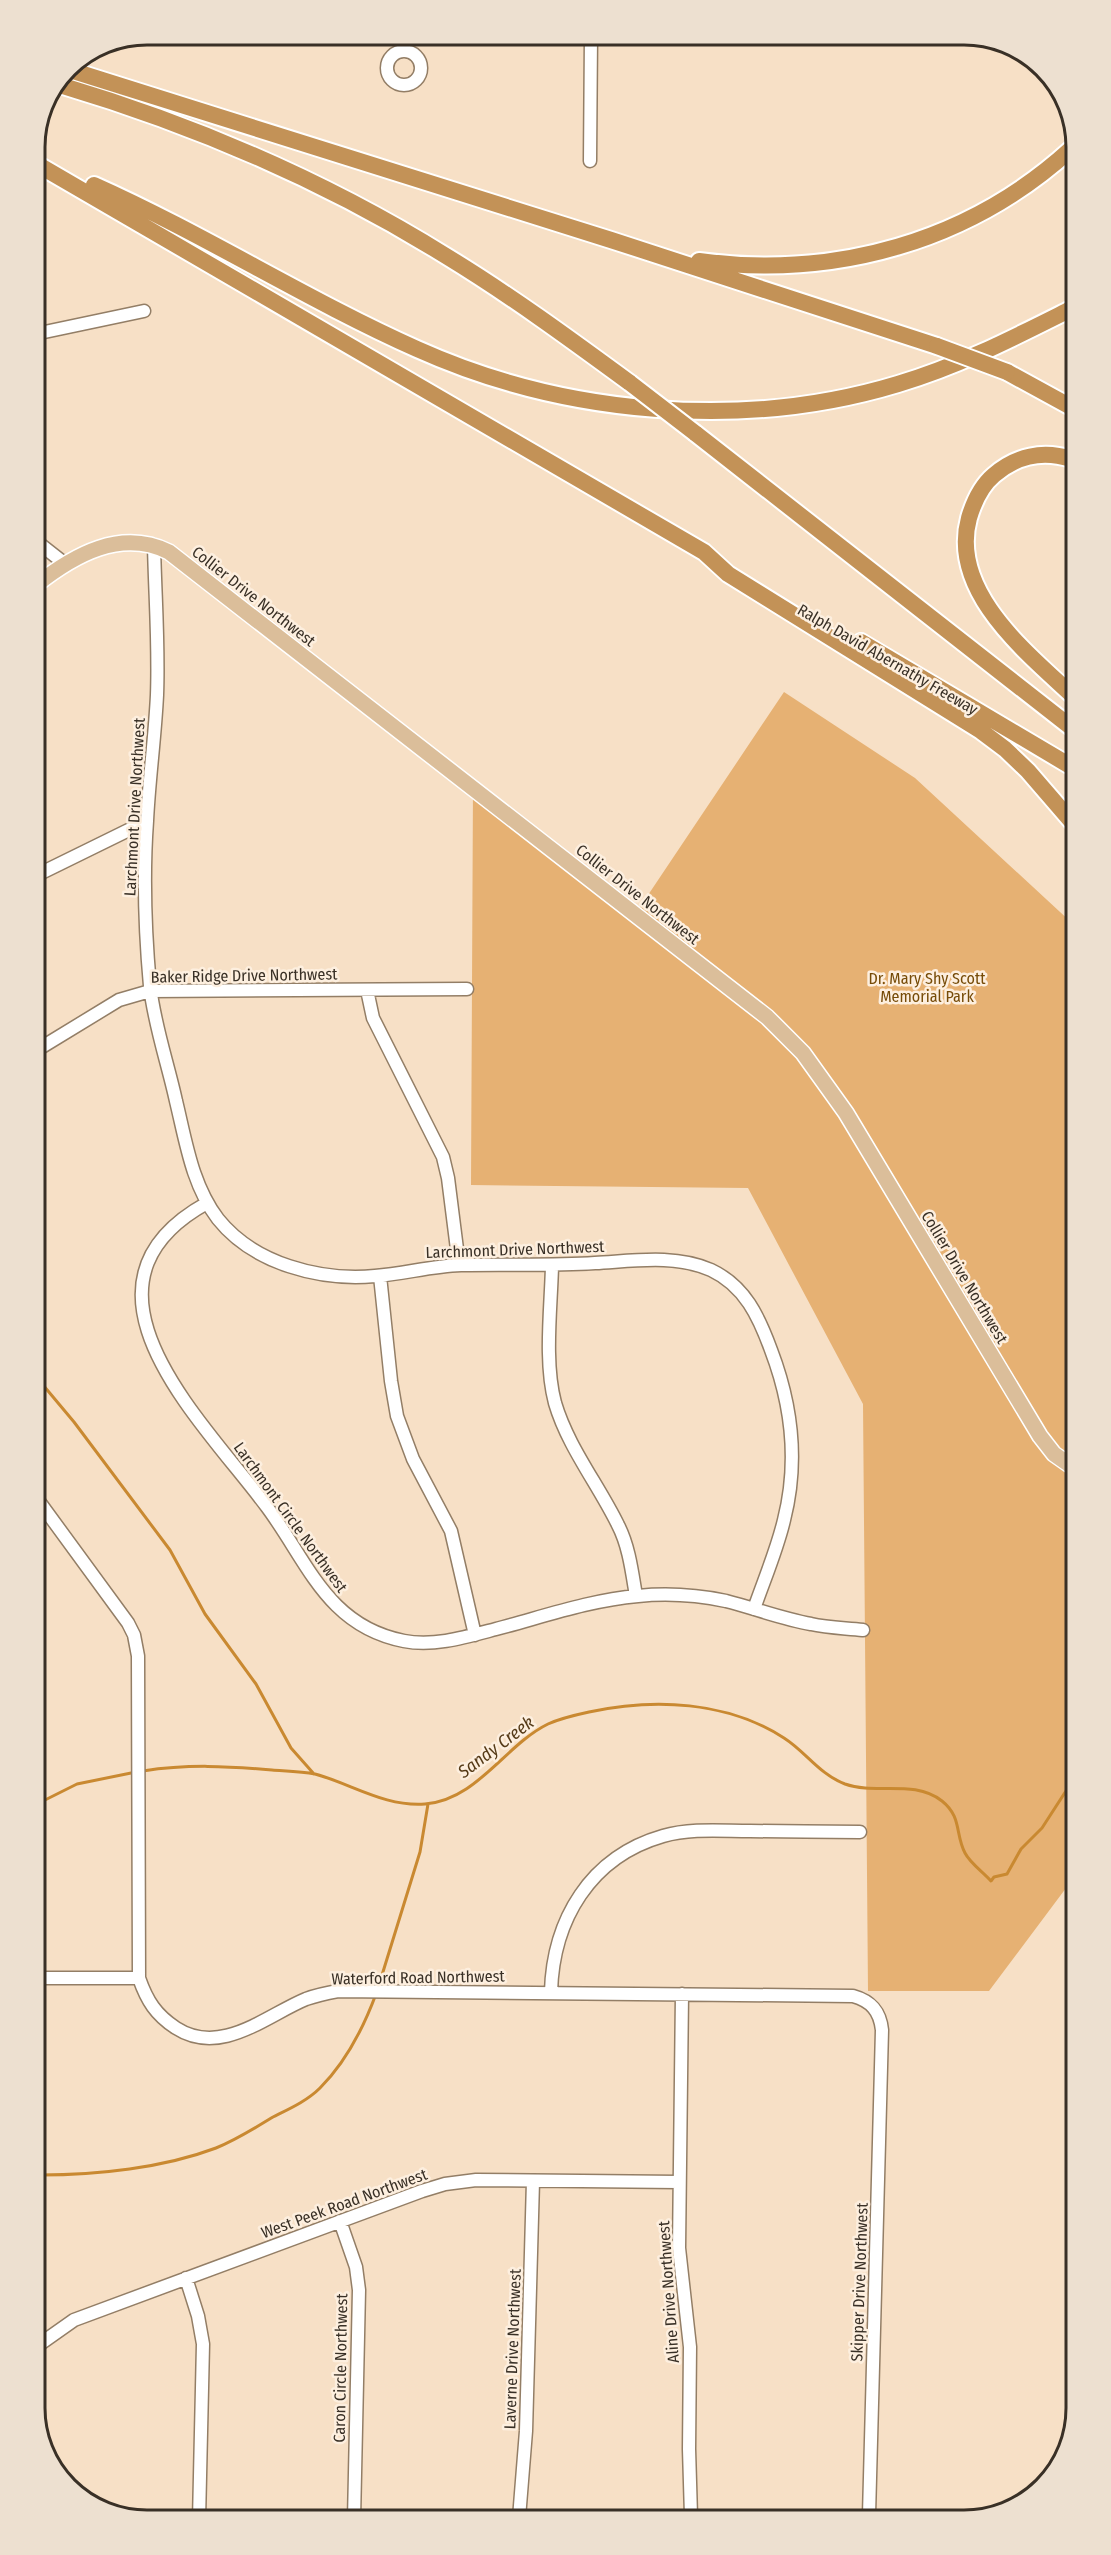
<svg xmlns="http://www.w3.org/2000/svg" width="1111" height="2555" viewBox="0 0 1111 2555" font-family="'Fira Sans Condensed',sans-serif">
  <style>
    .green { fill: #e6b173 }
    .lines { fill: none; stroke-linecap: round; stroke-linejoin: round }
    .stream { stroke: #c98931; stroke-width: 3 }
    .minor-casing { stroke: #937e66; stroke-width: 15 }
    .major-casing { stroke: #fff; stroke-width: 18 }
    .highway-casing { stroke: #fff; stroke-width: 20 }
    .minor { stroke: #fff; stroke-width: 12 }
    .major { stroke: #dbbe9a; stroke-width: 15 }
    .highway { stroke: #c39257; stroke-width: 16 }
    .highway-bridge-casing { stroke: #fff; stroke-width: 20; stroke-linecap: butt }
    .highway-bridge { stroke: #c39257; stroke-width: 16 }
    .labels { text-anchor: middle; stroke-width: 5; stroke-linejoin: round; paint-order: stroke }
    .street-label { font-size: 16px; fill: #393026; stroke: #fdefdf }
    .park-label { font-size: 16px; fill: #764b07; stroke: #fdefdf }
    .water-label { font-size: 18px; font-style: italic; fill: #563b18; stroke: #fdefdf }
    .rim { fill: none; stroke: #393026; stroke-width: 3 }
  </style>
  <rect width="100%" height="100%" fill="#f7e0c6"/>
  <path class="green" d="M784,692L915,778L1073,924L1075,1876L989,1991H868L863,1404L748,1188L471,1185L473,785L638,910Z"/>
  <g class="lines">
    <path class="stream" d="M38,1379L74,1422L170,1550L205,1614L256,1684L291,1748L314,1774
      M143,1771C188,1764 227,1766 272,1770C286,1771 301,1771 315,1774C352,1784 385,1807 425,1804C477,1800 505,1745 548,1724C561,1718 575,1715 589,1712C654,1698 727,1701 784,1738C806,1752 819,1774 845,1784C876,1795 914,1779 942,1801C962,1817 955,1834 965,1853C970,1863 983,1872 991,1881L994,1877L1007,1874L1021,1849L1042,1828L1075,1777
      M39,1803L77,1784L136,1772
      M378,1988L420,1852L428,1804
      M40,2175C97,2175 163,2168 216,2148C236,2140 255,2128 273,2117C289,2109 307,2101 320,2088C346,2062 363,2029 376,1994"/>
    <g class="minor-casing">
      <path id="minor" d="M404,51L405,35
        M387 68a17 17 0 1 1 34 0a17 17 0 1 1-34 0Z
        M590,161L591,35
        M35,334L144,311
        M36,541L64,563
        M154,545C155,595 159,645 157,695C155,737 149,779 147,821C143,876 145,931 150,986C154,1024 168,1064 176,1101C186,1142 192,1185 218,1219C254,1264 320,1281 375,1276C404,1274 431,1266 461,1265C506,1264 550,1266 595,1263C633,1261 675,1254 711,1270C745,1286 759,1317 771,1350C792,1405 799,1461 784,1520C777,1550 764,1580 754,1609
        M37,875L147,821
        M367,990L373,1018L443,1157L448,1178L459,1265
        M37,1050L119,1000L150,991L467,989
        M207,1203C57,1286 204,1422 267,1507C308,1562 327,1626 404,1641C434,1647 466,1637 496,1629C542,1617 590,1600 638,1596C667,1593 697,1595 726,1601C754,1608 782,1619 811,1624C828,1628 846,1628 863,1630
        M552,1266C551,1308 544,1362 555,1403C568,1447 598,1484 618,1525C629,1546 632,1572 636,1596
        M380,1276L391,1381L397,1416L413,1459L451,1531L475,1635
        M38,1500L128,1623L134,1635L138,1656L139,1978C147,2001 156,2015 176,2028C221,2057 267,2015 306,1999C317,1995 327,1993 338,1991L853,1996C871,2001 880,2011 882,2030L869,2515
        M39,1978H139
        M551,1992C553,1920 590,1857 663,1836C691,1828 721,1831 750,1831C787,1831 823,1832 860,1832
        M682,1994L679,2248L690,2347L689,2449L691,2516
        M340,2221L356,2267L359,2290L354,2519
        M186,2278L198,2316L203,2344L199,2520
        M40,2344L74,2320L422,2191L445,2184L476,2180L679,2182
        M519,2518L526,2431L533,2181"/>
    </g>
    <g class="major-casing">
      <path id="major" d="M36,585C74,555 121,528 169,552L767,1017L803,1053L846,1113L1040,1436L1054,1454L1074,1468"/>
    </g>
    <g class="highway-casing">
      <path id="highway" d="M67,69L611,240L937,346
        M60,85C194,125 327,182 446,256C510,295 570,339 630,383
        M35,163L704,552L728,574L981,731L1005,749L1028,771L1072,822
        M94,185C204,234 307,300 417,349C564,415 743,431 898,384C959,366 1015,337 1071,309
        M699,261C835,279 969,242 1071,149
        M1007,372L1071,407
        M695,433L1072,728
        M1071,459C1043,450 1016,456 994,475C981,486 974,501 969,518C949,591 1026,652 1072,695
        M861,642L1072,767"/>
    </g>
    <use href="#minor" class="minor"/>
    <use href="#major" class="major"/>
    <use href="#highway" class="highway"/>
    <g class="highway-bridge-casing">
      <path id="highway-bridge" d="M937,346L1007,372
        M630,383L695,433"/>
    </g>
    <use href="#highway-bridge" class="highway-bridge"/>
  </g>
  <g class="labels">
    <g class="street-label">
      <text transform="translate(254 596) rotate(38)" y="6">Collier Drive Northwest</text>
      <text transform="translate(888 659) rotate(30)" y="6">Ralph David Abernathy Freeway</text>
      <text transform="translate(134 807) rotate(-87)" y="6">Larchmont Drive Northwest</text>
      <text transform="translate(638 894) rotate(38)" y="6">Collier Drive Northwest</text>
      <text transform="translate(244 975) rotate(-1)" y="6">Baker Ridge Drive Northwest</text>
      <text transform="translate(515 1249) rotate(-2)" y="6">Larchmont Drive Northwest</text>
      <text transform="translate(965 1277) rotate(59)" y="6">Collier Drive Northwest</text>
      <text transform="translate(291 1517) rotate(54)" y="6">Larchmont Circle Northwest</text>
      <text transform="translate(418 1977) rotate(-1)" y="6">Waterford Road Northwest</text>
      <text transform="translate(344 2203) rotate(-20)" y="6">West Peek Road Northwest</text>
      <text transform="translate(859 2282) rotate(-88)" y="6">Skipper Drive Northwest</text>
      <text transform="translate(668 2292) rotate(-94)" y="6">Aline Drive Northwest</text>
      <text transform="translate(512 2349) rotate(-88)" y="6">Laverne Drive Northwest</text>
      <text transform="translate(340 2368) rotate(-89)" y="6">Caron Circle Northwest</text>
    </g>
    <g class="park-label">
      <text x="927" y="984">Dr. Mary Shy Scott<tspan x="927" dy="18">Memorial Park</tspan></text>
    </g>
    <g class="water-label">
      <text transform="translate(496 1747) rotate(-37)" y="6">Sandy Creek</text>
    </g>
  </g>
  <path d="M0 0H1111V2555H0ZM147 45H964A102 102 0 0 1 1066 147V2408A102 102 0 0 1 964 2510H147A102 102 0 0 1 45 2408V147A102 102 0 0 1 147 45Z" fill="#ede0d0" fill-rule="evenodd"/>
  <path class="rim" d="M147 45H964A102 102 0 0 1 1066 147V2408A102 102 0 0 1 964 2510H147A102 102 0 0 1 45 2408V147A102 102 0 0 1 147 45Z"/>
</svg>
